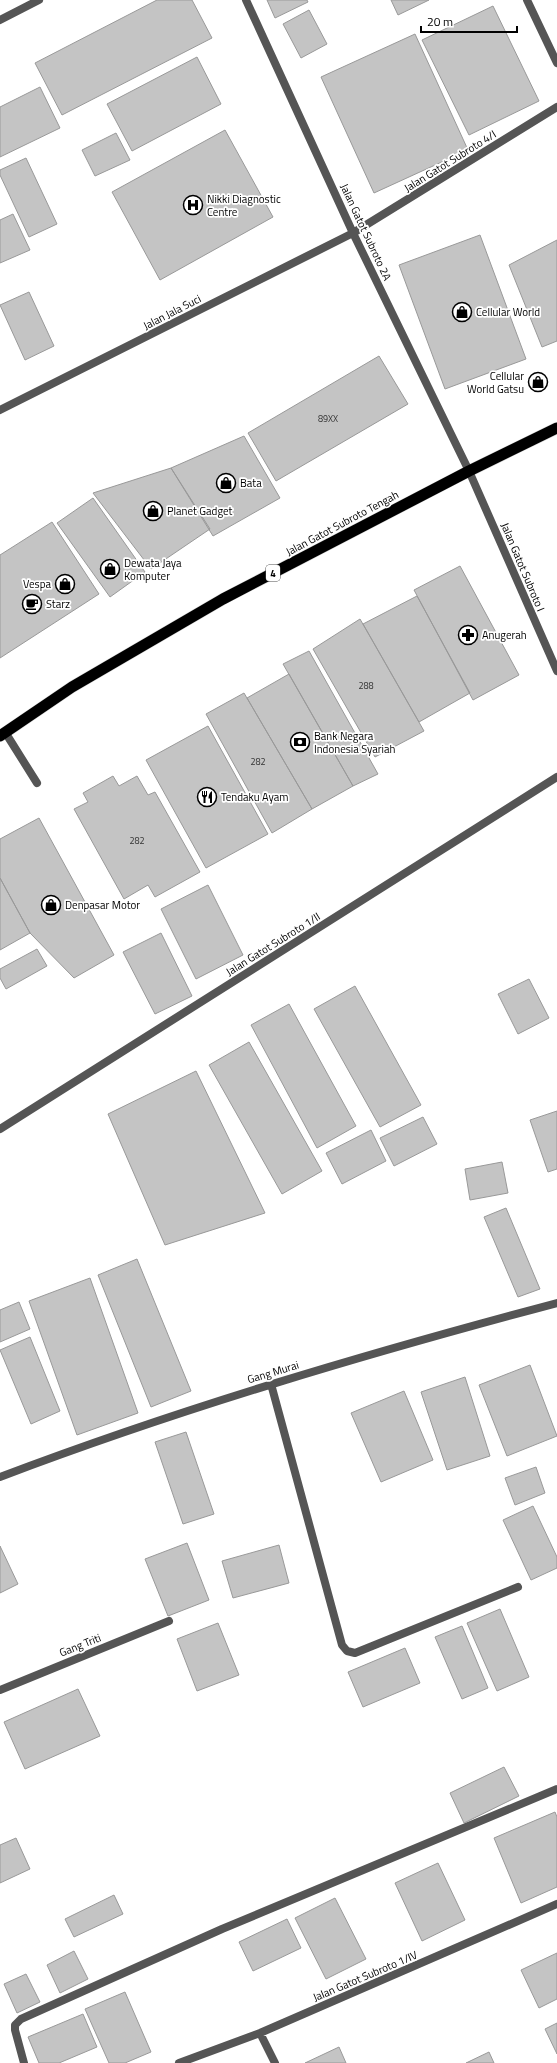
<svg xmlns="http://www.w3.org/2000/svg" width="557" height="2063" viewBox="0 0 557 2063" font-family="'Titillium Web',sans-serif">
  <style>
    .building { fill: #c4c4c4; stroke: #999 }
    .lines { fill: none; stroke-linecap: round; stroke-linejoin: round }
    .trunk-casing { stroke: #dbdbdb; stroke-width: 12 }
    .service { stroke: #555; stroke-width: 8 }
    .minor { stroke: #555; stroke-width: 8 }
    .trunk { stroke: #000; stroke-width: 11 }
    .labels { text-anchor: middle; stroke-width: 3.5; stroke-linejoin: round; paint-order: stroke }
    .number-label { font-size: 9px; fill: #313131 }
    .shield { fill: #fff; stroke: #4c4c4c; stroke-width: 1 }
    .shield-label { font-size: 10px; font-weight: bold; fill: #000 }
    .street-label { font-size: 11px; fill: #000; stroke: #fff }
    .poi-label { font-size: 11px; fill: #000; stroke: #fff; text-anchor: start }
  </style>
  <rect width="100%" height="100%" fill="#fff"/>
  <path class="building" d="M157,0H192L212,38L62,115L35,63Z
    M267,0H307L308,2L275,18Z
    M391,0H429L398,15Z
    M493,6L539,101L469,135L422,40Z
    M309,10L327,44L301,58L283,24Z
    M415,34L468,150L374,193L321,77Z
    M197,57L221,104L132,151L107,104Z
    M40,87L60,128L0,157V107Z
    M225,130L273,217L160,280L112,192Z
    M116,133L130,160L95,176L82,150Z
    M26,158L57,224L29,237L0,175V170Z
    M13,214L30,250L0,263V220Z
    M480,235L526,359L445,389L399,265Z
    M557,240V341L542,347L509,265Z
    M29,292L54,346L25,360L0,305Z
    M379,356L408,404L276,481L248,433Z
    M244,436L280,498L213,536L171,468Z
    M171,468L210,529L151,569L93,493Z
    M93,498L145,572L110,597L57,523Z
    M52,522L99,594L0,658V555Z
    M460,566L519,675L473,700L414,590Z
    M417,596L470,693L419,722L363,624Z
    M360,619L424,731L375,757L313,649Z
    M309,651L378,774L353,786L283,664Z
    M289,674L353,786L312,809L247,698Z
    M244,693L312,809L272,833L206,714Z
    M208,726L268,834L206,868L146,760Z
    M113,776L119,786L137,776L148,795L155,792L200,872L155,897L148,885L124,899L74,809L88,802L83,793Z
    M39,818L114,955L74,978L30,933L0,878V839Z
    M0,878L30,933L0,950Z
    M208,885L243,955L196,979L161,909Z
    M161,933L192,996L155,1014L123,952Z
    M37,949L47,966L6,989L0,978V969Z
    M529,979L549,1018L518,1034L498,994Z
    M355,986L421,1105L380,1127L314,1009Z
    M289,1004L356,1126L317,1148L251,1025Z
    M249,1042L322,1171L282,1194L209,1065Z
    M196,1071L265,1213L165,1245L108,1114Z
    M557,1111V1169L548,1172L530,1120Z
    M423,1117L437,1144L394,1166L380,1138Z
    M371,1130L386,1161L342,1184L326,1153Z
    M502,1162L508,1193L470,1200L465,1169Z
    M506,1208L540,1289L518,1297L484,1217Z
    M137,1259L191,1391L151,1407L98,1275Z
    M90,1278L138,1413L77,1435L29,1301Z
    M19,1302L30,1329L0,1342V1310Z
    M30,1337L60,1411L31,1424L0,1350Z
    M530,1365L557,1436L507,1456L479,1385Z
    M465,1377L490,1456L447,1470L421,1392Z
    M404,1391L433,1460L381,1482L351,1413Z
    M186,1432L214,1514L183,1524L155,1442Z
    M536,1467L545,1493L515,1505L505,1478Z
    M533,1506L557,1557V1568L531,1580L503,1520Z
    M187,1543L209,1600L168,1616L145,1559Z
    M279,1545L289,1583L233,1598L222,1561Z
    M0,1546L18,1584L0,1593Z
    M500,1609L529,1677L497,1691L467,1623Z
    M218,1623L239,1675L197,1691L177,1639Z
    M462,1626L488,1688L462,1699L435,1637Z
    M405,1648L420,1683L363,1707L348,1672Z
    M78,1689L100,1736L25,1769L4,1722Z
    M504,1767L519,1796L464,1823L450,1793Z
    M555,1812L557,1817V1887L521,1903L494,1838Z
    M16,1838L30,1869L0,1883V1845Z
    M438,1863L465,1920L422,1941L395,1883Z
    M114,1895L123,1914L74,1937L65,1919Z
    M335,1898L366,1959L326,1979L295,1918Z
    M287,1919L301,1948L253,1971L239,1942Z
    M74,1951L88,1979L60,1993L47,1965Z
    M557,1953V1999L539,2008L521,1970Z
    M26,1974L40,2002L17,2013L4,1984Z
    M125,1992L151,2052L125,2063H109L85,2009Z
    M83,2014L97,2047L59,2063H39L28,2037Z
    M557,2023V2054L545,2029Z
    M339,2047L346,2063H305Z
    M489,2052L494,2063H466Z"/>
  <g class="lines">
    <g class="trunk-casing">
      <path id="trunk" d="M0,736L72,687L223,599L469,471L557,428"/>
    </g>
    <path class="service" d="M5,732L37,783"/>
    <path class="minor" d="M246,0L353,233L469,471L557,671
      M527,0L557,63
      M0,20L39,0
      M0,410L353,233L557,107
      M0,1129L557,777
      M271,1384L342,1645L347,1651L355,1653L518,1587
      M0,1477C182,1408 369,1353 557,1303
      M0,1690L169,1621
      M260,2033L275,2063
      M24,2063L15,2030V2025L21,2019L222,1929L557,1789
      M179,2063L260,2033L557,1904"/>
    <use href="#trunk" class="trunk"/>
  </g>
  <defs>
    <g id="hospital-ring" transform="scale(1)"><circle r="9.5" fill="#fff" stroke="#000" stroke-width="1.5"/><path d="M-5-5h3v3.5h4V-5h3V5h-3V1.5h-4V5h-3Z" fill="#000"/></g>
    <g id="shop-ring" transform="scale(1)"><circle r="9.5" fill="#fff" stroke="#000" stroke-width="1.5"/><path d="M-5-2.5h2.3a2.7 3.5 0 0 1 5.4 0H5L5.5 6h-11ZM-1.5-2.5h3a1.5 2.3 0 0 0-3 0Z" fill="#000"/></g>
    <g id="cafe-ring" transform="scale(1)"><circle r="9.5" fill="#fff" stroke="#000" stroke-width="1.5"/><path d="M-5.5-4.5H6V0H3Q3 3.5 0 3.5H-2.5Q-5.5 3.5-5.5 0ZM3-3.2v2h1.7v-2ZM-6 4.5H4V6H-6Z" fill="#000"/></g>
    <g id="pharmacy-ring" transform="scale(1)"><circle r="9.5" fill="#fff" stroke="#000" stroke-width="1.5"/><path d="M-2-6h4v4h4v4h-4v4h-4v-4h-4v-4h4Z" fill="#000"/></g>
    <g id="bank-ring" transform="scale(1)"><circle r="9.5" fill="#fff" stroke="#000" stroke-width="1.5"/><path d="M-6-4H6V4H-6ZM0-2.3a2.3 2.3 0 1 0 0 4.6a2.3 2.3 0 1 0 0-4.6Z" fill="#000"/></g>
    <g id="restaurant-ring" transform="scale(1)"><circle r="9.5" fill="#fff" stroke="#000" stroke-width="1.5"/><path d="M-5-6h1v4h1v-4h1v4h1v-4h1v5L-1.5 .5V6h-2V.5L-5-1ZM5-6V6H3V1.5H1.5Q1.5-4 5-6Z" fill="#000"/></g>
  </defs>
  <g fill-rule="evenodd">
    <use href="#hospital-ring" x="193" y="205"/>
    <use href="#shop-ring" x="462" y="312"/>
    <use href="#shop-ring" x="538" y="382"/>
    <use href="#shop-ring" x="226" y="483"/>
    <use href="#shop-ring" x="153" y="511"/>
    <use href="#shop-ring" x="110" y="569"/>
    <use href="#shop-ring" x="65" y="584"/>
    <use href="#cafe-ring" x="32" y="604"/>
    <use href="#pharmacy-ring" x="468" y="635"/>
    <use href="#bank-ring" x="300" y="742"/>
    <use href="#restaurant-ring" x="207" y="797"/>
    <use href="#shop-ring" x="51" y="905"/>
  </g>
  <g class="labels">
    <g class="number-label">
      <text x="328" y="422">89XX</text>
      <text x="366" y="689">288</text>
      <text x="258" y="765">282</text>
      <text x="137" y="844">282</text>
    </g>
    <rect class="shield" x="266" y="565" width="14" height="16" rx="3"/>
    <g class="shield-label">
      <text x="273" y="577">4</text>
    </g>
    <g class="street-label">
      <text transform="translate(450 161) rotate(-32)" y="4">Jalan Gatot Subroto 4/I</text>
      <text transform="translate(366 232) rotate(65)" y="4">Jalan Gatot Subroto 2A</text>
      <text transform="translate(172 312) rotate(-27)" y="4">Jalan Jala Suci</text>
      <text transform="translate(342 523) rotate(-28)" y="4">Jalan Gatot Subroto Tengah</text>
      <text transform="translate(523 567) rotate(67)" y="4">Jalan Gatot Subroto I</text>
      <text transform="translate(273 944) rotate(-32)" y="4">Jalan Gatot Subroto 1/II</text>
      <text transform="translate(273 1372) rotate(-17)" y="4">Gang Murai</text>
      <text transform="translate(80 1645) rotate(-22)" y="4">Gang Triti</text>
      <text transform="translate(365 1976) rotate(-23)" y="4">Jalan Gatot Subroto 1/IV</text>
    </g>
    <g class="poi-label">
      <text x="207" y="203">Nikki Diagnostic<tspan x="207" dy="13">Centre</tspan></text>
      <text x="476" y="316">Cellular World</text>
      <text x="524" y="380" text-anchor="end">Cellular<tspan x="524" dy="13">World Gatsu</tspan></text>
      <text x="240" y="487">Bata</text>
      <text x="167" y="515">Planet Gadget</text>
      <text x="124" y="567">Dewata Jaya<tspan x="124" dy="13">Komputer</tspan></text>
      <text x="51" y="588" text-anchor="end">Vespa</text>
      <text x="46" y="608">Starz</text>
      <text x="482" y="639">Anugerah</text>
      <text x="314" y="740">Bank Negara<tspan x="314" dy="13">Indonesia Syariah</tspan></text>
      <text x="221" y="801">Tendaku Ayam</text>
      <text x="65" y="909">Denpasar Motor</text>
    </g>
  </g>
  <path d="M421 26v6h96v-6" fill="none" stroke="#000000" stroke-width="2"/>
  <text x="427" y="26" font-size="12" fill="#000000" stroke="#ffffff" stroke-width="3" paint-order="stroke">20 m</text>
</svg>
